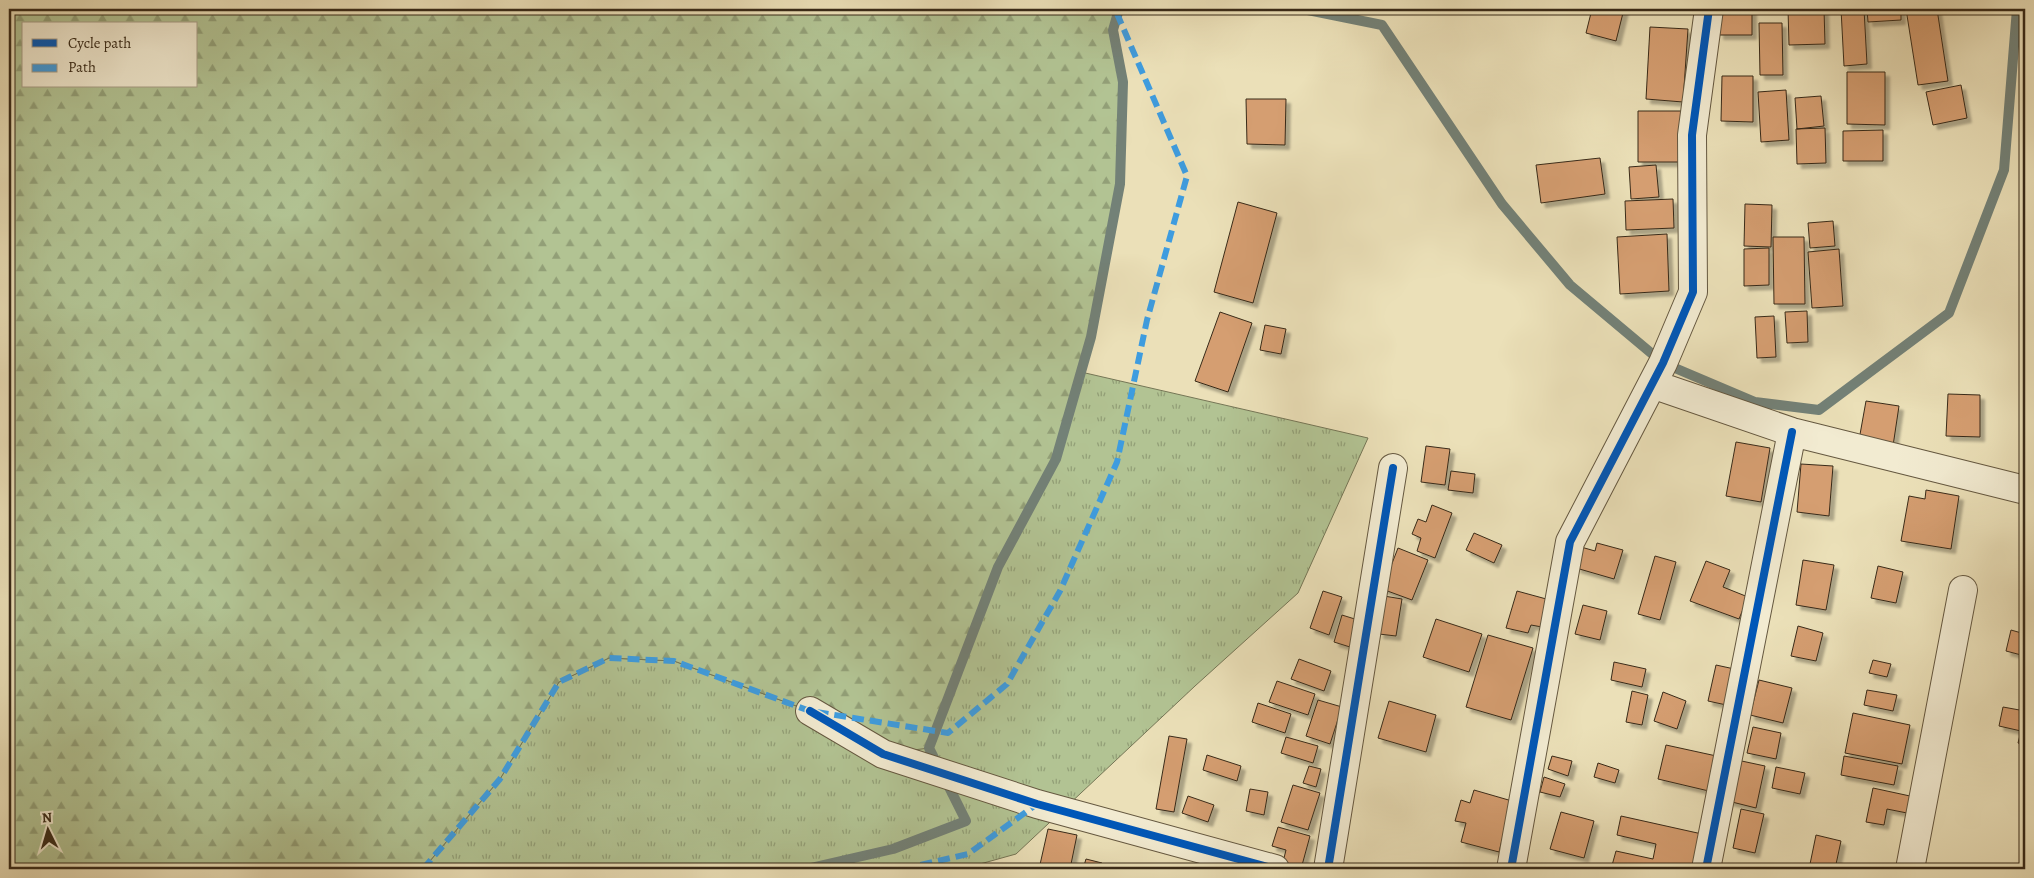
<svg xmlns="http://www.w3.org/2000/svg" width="2034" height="878" viewBox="0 0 2034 878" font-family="Alegreya,serif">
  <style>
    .grass { fill: url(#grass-tufts); stroke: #757656 }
    .forest { fill: url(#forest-firs); stroke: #757656; fill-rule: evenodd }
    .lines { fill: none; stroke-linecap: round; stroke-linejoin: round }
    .stream { stroke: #738177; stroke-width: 10 }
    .building { fill: #d59e71; stroke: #382a18; filter: url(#shadow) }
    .street-casing { stroke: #655840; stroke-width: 30 }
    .street { stroke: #f2ebd1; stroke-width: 28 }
    .quiet { stroke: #3e9cdf; stroke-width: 6; stroke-dasharray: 12 6; stroke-linecap: butt }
    .cycleway-casing { stroke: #f2ebd1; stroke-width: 11 }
    .cycleway { stroke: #0057b8; stroke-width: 8 }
  </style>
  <defs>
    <pattern id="grass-tufts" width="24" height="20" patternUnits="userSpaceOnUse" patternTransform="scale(1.25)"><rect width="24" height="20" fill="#b2c393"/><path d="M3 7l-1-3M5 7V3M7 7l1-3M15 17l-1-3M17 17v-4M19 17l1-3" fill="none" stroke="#929f77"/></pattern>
    <pattern id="forest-firs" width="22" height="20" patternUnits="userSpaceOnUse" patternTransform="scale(1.25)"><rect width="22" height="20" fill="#b2c393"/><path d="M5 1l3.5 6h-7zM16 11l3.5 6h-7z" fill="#929f77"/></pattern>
    <filter id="shadow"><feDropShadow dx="4.5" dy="4.5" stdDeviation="1" flood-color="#0004"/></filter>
  </defs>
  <rect width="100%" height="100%" fill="#ebe0b8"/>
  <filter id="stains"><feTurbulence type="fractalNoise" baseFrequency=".004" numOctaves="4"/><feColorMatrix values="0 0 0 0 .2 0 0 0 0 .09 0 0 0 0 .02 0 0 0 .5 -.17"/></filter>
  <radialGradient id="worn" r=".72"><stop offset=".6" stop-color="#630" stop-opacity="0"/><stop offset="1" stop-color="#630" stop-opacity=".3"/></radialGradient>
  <path class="grass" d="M1081,372L1368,438L1298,593L1195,686L1016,854L962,869H423L500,779L559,682L609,658L674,661L810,711L998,567L1056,459Z"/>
  <path class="forest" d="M9,9H1119L1113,30L1123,82L1120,184L1091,337L1056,459L998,567L929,748L883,754L810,711L674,661L609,658L559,682L500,779L423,869H9ZM24,24H196V86H24Z"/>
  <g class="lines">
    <path class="stream" d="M1303,9L1382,25L1502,204L1570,285L1663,363L1755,402L1819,410L1949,313L2004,170L2017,9
      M938,766L929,748L998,567L1056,459L1091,337L1120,184L1123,82L1113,30L1119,9
      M806,869L893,849L966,821L945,779"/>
  </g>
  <path class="building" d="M1592,9H1624L1616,41L1586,33Z
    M1719,9H1752V35H1719Z
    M1788,9H1824L1825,44L1789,45Z
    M1841,9H1864L1867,64L1844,66Z
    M1867,9H1901V20L1868,22Z
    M1906,9H1937L1948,81L1918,85Z
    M1759,23H1782L1783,75H1760Z
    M1650,27L1688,29L1683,102L1646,99Z
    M1847,72H1885V125L1847,124Z
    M1722,76H1753V122L1721,121Z
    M1961,85L1967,118L1933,125L1926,92Z
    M1786,90L1789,140L1761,142L1758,92Z
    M1821,96L1824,126L1797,129L1795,98Z
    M1246,99H1286L1285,145L1247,144Z
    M1638,111H1686V162H1638Z
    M1825,128L1826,163L1797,164L1796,129Z
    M1883,130V161H1843V131Z
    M1600,158L1605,194L1541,203L1536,165Z
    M1656,165L1659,197L1631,199L1629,167Z
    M1673,199L1674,228L1626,230L1625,201Z
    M1238,202L1277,213L1253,303L1214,292Z
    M1745,204L1772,205L1771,247L1744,246Z
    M1833,221L1835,246L1810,248L1808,223Z
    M1667,234L1669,291L1620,294L1617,237Z
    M1773,237H1804L1805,304H1774Z
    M1769,248V285L1744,286V249Z
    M1839,249L1843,306L1812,308L1808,252Z
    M1807,311L1808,342L1787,343L1785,312Z
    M1220,312L1252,323L1228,392L1195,381Z
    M1774,316L1776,357L1757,358L1755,317Z
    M1265,325L1286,329L1281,354L1260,350Z
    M1948,394L1980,395V437L1946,436Z
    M1866,401L1899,406L1893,446L1859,440Z
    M1736,442L1770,448L1761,502L1726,496Z
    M1426,446L1450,449L1445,485L1421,482Z
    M1801,464L1833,466L1829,516L1797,512Z
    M1451,471L1475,474L1473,493L1448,490Z
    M1926,490L1959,496L1951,549L1901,541L1909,496L1925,499Z
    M1432,505L1452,513L1435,558L1417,551L1421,538L1412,534L1418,519L1426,522Z
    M1474,533L1502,545L1494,563L1466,550Z
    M1597,543L1623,550L1614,579L1576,568L1581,547L1595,551Z
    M1398,548L1428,560L1412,600L1382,589Z
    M1655,556L1676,562L1660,620L1638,614Z
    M1803,560L1834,565L1826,610L1796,605Z
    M1706,561L1730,570L1723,587L1748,597L1739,619L1690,601Z
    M1878,566L1903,572L1896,603L1871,598Z
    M1323,591L1342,597L1329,635L1310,628Z
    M1517,591L1550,600L1542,627L1531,625L1528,633L1506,628Z
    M1384,596L1402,599L1396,636L1379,634Z
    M1583,605L1607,611L1600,640L1575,634Z
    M1342,615L1358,620L1350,647L1334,642Z
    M1436,619L1482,634L1469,672L1423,657Z
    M1798,626L1823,633L1816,661L1791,656Z
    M2011,630L2025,634V656L2006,651Z
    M1488,635L1533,648L1511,720L1466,707Z
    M1299,659L1331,671L1324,691L1291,679Z
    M1873,660L1891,664L1887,677L1869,673Z
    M1614,662L1646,669L1642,687L1611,680Z
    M1716,665L1739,670L1731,706L1708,701Z
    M1759,680L1792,688L1783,723L1750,715Z
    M1277,681L1315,694L1308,715L1269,702Z
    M1867,690L1897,695L1893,711L1864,705Z
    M1632,691L1648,695L1642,725L1626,722Z
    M1663,692L1686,701L1677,729L1654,721Z
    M1318,700L1342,707L1330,744L1306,736Z
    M1389,701L1436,715L1426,752L1378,738Z
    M1258,703L1291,714L1285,733L1252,722Z
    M2003,707L2025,711V745L2018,743L2021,731L1999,726Z
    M1853,713L1910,725L1902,764L1845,753Z
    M1753,727L1781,733L1776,759L1747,753Z
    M1169,736L1187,739L1174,812L1156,809Z
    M1286,737L1318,746L1313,763L1281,753Z
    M1666,745L1721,757L1713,792L1658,779Z
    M1207,755L1241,766L1237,781L1203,770Z
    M1552,756L1572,761L1568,776L1548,769Z
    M1844,756L1898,766L1894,785L1841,775Z
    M1737,760L1765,766L1756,808L1728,801Z
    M1598,763L1619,770L1615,783L1594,777Z
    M1309,766L1321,769L1316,787L1303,783Z
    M1776,767L1805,773L1800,794L1772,788Z
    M1544,777L1565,784L1560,797L1540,792Z
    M1293,785L1320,793L1308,830L1281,822Z
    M1873,788L1910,796L1907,813L1887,809L1884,825L1866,822Z
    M1250,789L1268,792L1264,815L1246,811Z
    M1474,790L1512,801L1499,852L1461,842L1466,823L1455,821L1461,800L1470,803Z
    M1188,796L1214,805L1208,822L1182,813Z
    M1741,809L1764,814L1755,853L1733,848Z
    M1561,812L1594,821L1584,858L1550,849Z
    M1621,816L1702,834L1694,869H1611L1616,851L1653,859L1656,844L1617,835Z
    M1278,827L1310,836L1301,869L1282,866L1286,850L1272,846Z
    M1048,829L1077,835L1070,869H1039Z
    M1816,835L1841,841L1835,869H1809Z
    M1086,859L1102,863L1101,869H1083Z"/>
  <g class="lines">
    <g class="street-casing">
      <path id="street" d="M1652,384L1792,432L2025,490
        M810,711L883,754L1037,804L1275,869
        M1328,869L1393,468
        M1511,869L1570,542L1663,363L1693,292L1692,135L1709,9
        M1706,869L1792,432
        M1910,869L1963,590"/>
    </g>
    <use href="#street" class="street"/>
    <path class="quiet" d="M423,869L500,779L559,682L609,658L674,661L810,711L948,733L1007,684L1060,591L1117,462L1147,320L1187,176L1115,9
      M903,869L968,854L1037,804"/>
    <g class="cycleway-casing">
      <path id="cycleway" d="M810,711L883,754L1037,804L1275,869
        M1328,869L1393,468
        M1511,869L1570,542L1663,363L1693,292L1692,135L1709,9
        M1706,869L1792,432"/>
    </g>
    <use href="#cycleway" class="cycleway"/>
  </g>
  <rect width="2034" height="878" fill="none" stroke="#ebe0b8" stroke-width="30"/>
  <rect x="10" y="10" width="2014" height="858" fill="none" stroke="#382a18" stroke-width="2.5"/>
  <rect x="15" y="15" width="2004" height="848" fill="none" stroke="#382a18"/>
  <rect x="22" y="22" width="175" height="65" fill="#f2ebd1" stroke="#a89e87"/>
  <rect x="32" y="39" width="25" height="8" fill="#0057b8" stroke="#a89e87"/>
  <text x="68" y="48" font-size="15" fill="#382a18">Cycle path</text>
  <rect x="32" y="64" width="25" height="8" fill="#3e9cdf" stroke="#a89e87"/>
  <text x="68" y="72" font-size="15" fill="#382a18">Path</text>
  <g transform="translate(48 830) rotate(355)" stroke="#f2ebd1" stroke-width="4" paint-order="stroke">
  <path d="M0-4L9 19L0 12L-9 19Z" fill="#382a18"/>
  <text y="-8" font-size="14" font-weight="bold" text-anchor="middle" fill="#382a18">N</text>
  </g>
  <rect width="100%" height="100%" filter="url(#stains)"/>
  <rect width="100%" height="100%" fill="url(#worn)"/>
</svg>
